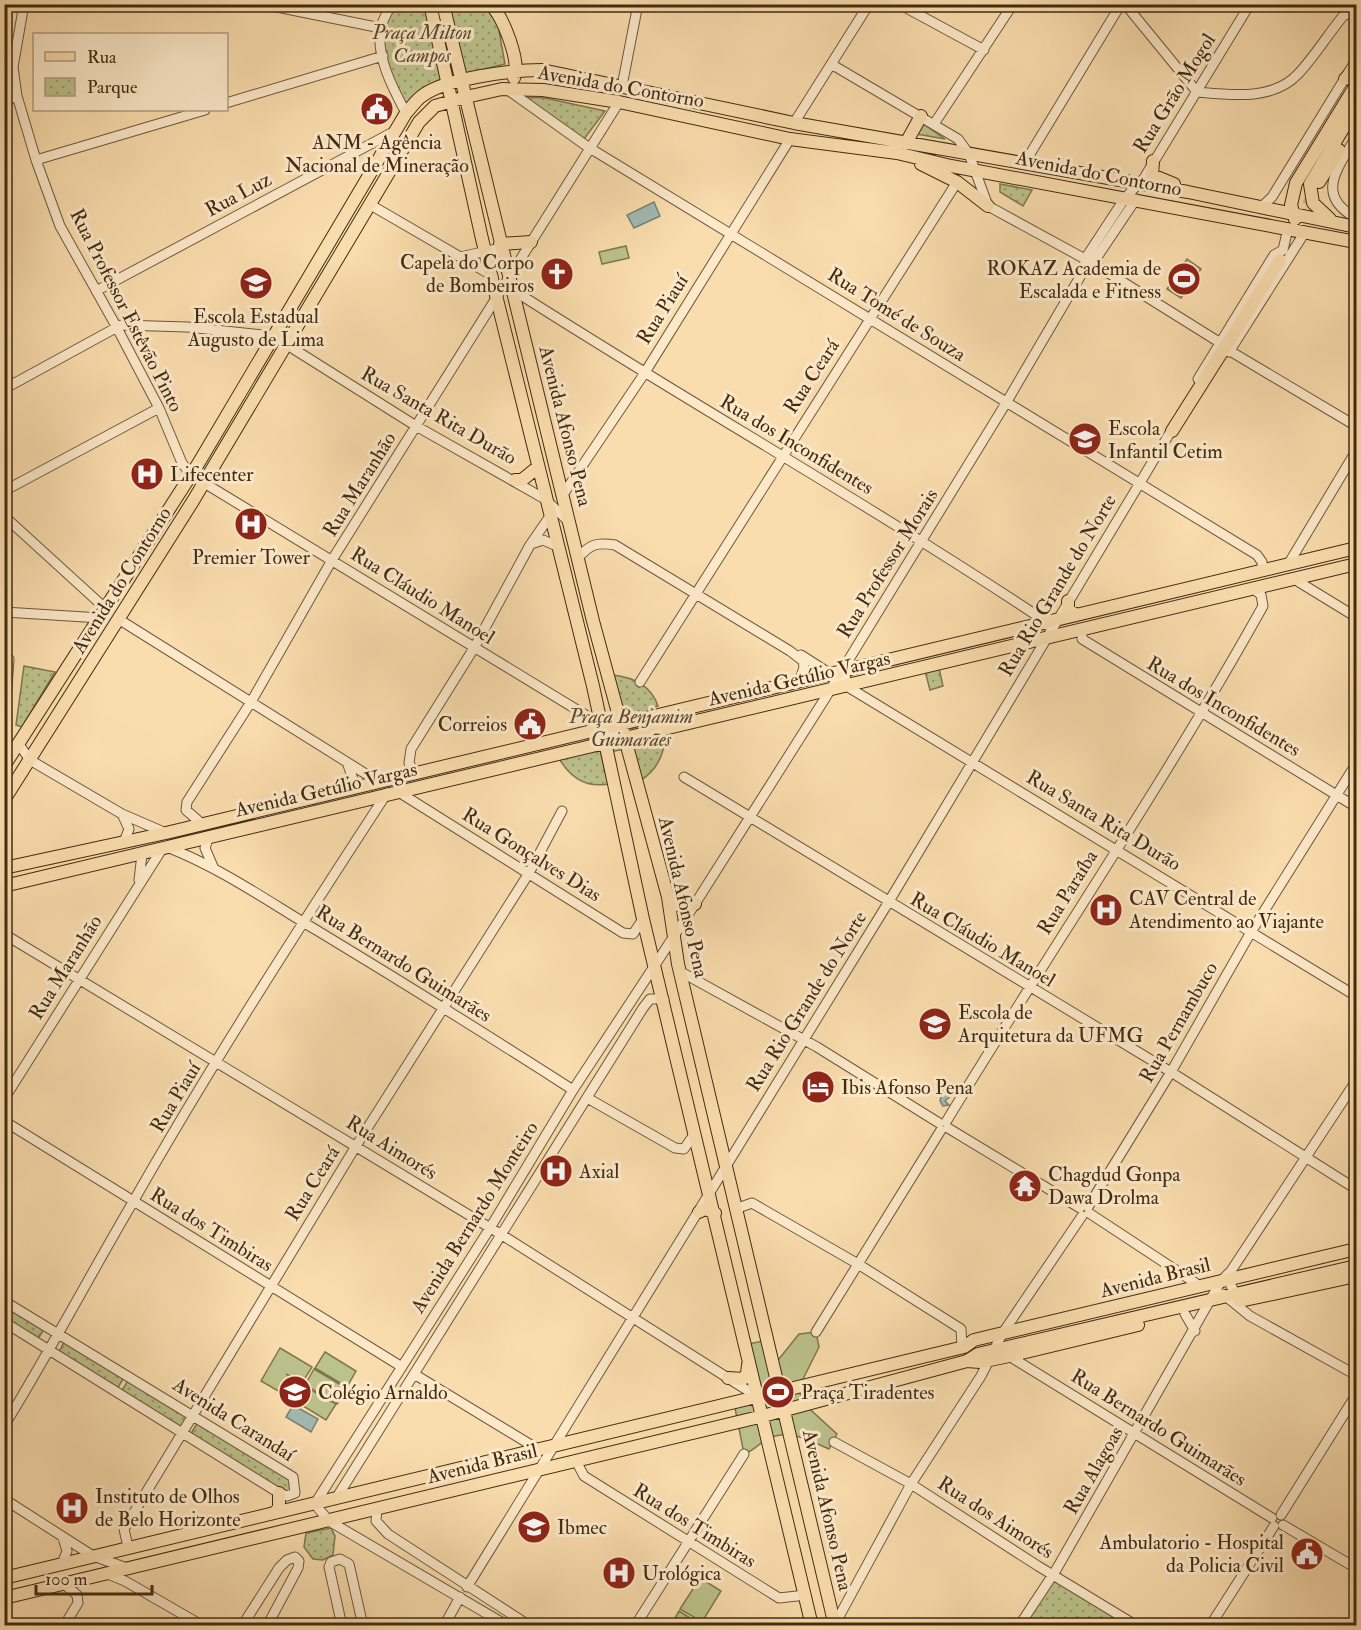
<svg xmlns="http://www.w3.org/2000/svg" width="1361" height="1630" viewBox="0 0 1361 1630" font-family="'IM FELL Double Pica',serif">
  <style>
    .grass { fill: #bcc28c; stroke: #7f764f; stroke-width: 1.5 }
    .park { fill: url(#park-dots); stroke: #7f764f; stroke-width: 1.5 }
    .water { fill: #a1bab4; stroke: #7b8173; stroke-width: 1.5 }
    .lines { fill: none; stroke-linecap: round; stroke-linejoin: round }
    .major-tunnel { stroke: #d5b98f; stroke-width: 12; stroke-dasharray: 12 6; stroke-linecap: butt }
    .minor-casing { stroke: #705839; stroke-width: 11 }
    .major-casing { stroke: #422b12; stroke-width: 14 }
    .minor { stroke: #fce9ca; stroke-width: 9 }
    .major { stroke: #faddae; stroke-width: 12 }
    .labels { text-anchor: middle; stroke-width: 6; stroke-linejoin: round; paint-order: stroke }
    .park-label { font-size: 20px; font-style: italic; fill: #5a492a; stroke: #fce9ca }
    .street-label { font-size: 20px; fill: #422b12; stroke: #fce9ca }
    .poi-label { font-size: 20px; fill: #422b12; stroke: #fce9ca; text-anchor: start }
  </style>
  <defs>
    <pattern id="park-dots" width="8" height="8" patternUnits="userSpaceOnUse" patternTransform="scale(1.5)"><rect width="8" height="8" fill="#bcc28c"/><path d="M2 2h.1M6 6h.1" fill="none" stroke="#9a9e71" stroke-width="1.8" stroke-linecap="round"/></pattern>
  </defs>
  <rect width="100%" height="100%" fill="#faddae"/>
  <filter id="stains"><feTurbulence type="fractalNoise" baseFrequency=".00333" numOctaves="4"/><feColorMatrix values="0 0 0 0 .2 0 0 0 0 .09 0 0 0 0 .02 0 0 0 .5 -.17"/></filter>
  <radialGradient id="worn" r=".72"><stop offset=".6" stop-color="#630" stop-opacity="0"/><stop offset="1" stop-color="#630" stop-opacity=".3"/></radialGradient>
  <path class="grass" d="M626,246L629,258L602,264L599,252Z
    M1187,259L1201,269L1181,298L1167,289Z
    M816,1332L819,1347L799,1387L802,1402L837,1434L829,1449C810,1441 789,1428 768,1439C759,1443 754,1451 744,1454L734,1403L758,1396L744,1345L767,1340L775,1364L799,1334Z
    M280,1348L312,1367L302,1383L286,1374L302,1384L292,1399L261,1381Z
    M325,1352L356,1371L347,1387L315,1368Z
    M314,1369L346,1388L337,1404L305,1385Z
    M304,1386L336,1404L326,1420L295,1401Z
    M700,1578L721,1591L702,1622L680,1609Z
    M679,1611L701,1625H677L672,1623Z"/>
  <path class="park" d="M392,5H485L498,25L505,64L439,80L407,109L384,57L382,28Z
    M522,97L545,98L605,111L584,139Z
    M922,123L945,139L916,134Z
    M1000,184L1032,190L1023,206L1000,192Z
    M24,666L55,672L22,727L16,725Z
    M939,668L943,686L930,690L925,671Z
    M612,675C633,677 651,685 658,706L649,709L654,726L665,734C665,755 657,770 640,781L624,749L601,754L608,784C586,788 571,778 560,760L589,743L583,720L614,714Z
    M5,1305L44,1329L38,1339L5,1319Z
    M65,1340L125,1376L117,1389L59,1352Z
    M129,1379L188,1416L180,1428L121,1392Z
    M199,1420L291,1478V1491L286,1493L189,1437Z
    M331,1528L335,1536L333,1555L323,1560L313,1559L304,1547L306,1533Z
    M1048,1578L1059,1580L1136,1626H1019Z"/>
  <path class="water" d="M654,202L660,216L634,228L627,215Z
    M944,1085L948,1091L955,1092L945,1101L949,1105L943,1106L940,1101Z
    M293,1405L318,1419L311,1432L286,1417Z"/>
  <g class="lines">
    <path class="major-tunnel" d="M1283,253L1315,191"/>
    <g class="minor-casing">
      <path id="minor" d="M24,4L13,67L17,96L36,160L60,226L116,326L159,408L182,463L191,475L625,739
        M262,4L381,28
        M391,4C388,12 383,19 381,27C375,55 393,89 406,113
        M899,4L984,50
        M1125,4L1197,92C1230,95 1273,101 1298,74C1315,56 1328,34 1344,15L1356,13
        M831,64L958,139L969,154L988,206L1085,259
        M622,86L638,4
        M508,90L588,147L1257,555L1262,562L1263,570
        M4,101L17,96
        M226,103L383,56
        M794,123L869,4
        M934,124L1013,4
        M1356,137C1338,168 1314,195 1356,218
        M36,160L205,110
        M1024,164L1121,4
        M369,204L493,276
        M1260,208L1272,197L1356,60
        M460,257L501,248
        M1094,264L1219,342
        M1091,266L1136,199
        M513,290C689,403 871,505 1045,621L1046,625
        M96,291L395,131
        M1230,351L1356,426
        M1229,352L1305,232
        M4,373L11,385
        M1198,379L1274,255L1283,250L1288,228
        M4,389L121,325L187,327L273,336L416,426L545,499L567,520
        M4,491L159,408
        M562,496L644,374L790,139
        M4,516L106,609
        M531,544L543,540L557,546
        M578,558C590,544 597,542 615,545L790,651L803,661L804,667L800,680
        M1289,563L1356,451
        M1294,579L1356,617
        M4,612L101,618
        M120,620L377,781
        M1082,630V639L1356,807
        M801,655L829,673
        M843,669L848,687L1356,996
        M640,682L957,182
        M4,729L9,659
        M18,743L30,760L122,814L166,833
        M348,765L353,779L349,788
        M414,772L409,763L411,749L474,648L530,545L550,516
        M684,777L1171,1072L1356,1189
        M397,791L623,933L633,934L643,919
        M122,814L129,829L124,842
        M202,824L186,810L187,802L251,702L332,560L619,102
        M209,836L205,848L214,869
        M167,847C221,868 269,902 318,931C404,983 489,1036 573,1090
        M139,880L142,854
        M4,934L502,1235L758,1397
        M681,972L817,1047L939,1123
        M4,1099L162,849
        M589,1099L675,1148L684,1149L695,1133
        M4,1121L402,1367
        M946,1122C1051,949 1165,782 1263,606L1261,595L1254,589
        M948,1128L1080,1208
        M1088,1207L1171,1072L1251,932L1356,764
        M738,1208L752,1203L858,1264L961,1329L962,1347
        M1089,1213L1200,1286
        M1235,1293L1228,1280L1231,1271L1356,1081
        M1223,1294L1250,1316L1356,1375
        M4,1301L293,1477L295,1493L287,1496L279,1493L4,1322
        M1185,1314L1195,1331
        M816,1332L941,1130
        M1009,1356L1272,1518
        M414,1374L536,1448
        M4,1426C49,1353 89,1277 133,1202C212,1063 299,928 387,793
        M834,1442L911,1484L1038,1566L1137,1626
        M576,1461L584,1476L779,1598L806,1595
        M337,1497L643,1008L650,999H664
        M4,1499L93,1556L127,1568
        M377,1509L376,1521L388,1534L530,1626
        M1281,1515L1356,1395
        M1283,1525L1356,1568
        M128,1547L124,1529L356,1146L529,873L562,811
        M62,1564L67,1551L63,1538
        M105,1573L125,1581L203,1626
        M63,1583L77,1595L78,1603L64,1626
        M467,1587L888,903L1174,426
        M835,1624L911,1484L981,1376L1002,1334L1082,1216
        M242,1626L279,1568L287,1560L295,1557L299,1561L298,1568L267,1626
        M342,1626L329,1567L331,1562L340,1559L349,1564L363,1626
        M444,1626L460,1597
        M508,1626L329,1521L318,1508L316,1502L490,1228L573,1090L695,904L824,700L1006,403L1084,270L1085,259L1125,198L1144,178L1250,4
        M635,1626L744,1454
        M1019,1626L1056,1570L1221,1281L1231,1271
        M1210,1626L1274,1526"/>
    </g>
    <g class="major-casing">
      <path id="major" d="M430,4L482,239L593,686L643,919L812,1626
        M443,4L593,621L668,897L678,964L835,1626
        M490,4C503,16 521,62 514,78
        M1345,79L1356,67
        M906,143L921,116
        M1153,161L1152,175L1174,184
        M921,164L957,182L988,206
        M1319,182L1339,150
        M1295,219L1291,205L1296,183L1356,85
        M1330,219L1313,203L1310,184L1356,107
        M500,244L531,242
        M1172,431L1280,260
        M515,480H522L538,467
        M1068,601V610L1075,614
        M4,766L198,464L406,113C411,108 416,100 422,96C445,78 514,70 542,70L794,123L1188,192L1356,227
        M4,800L193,501L419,122L435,106L466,97L502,89L543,90L619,102L790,139L897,153L951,166L1356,242
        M4,868L166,833L1356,548
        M4,886L1356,564
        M668,897C678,905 683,909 695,904
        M699,1212L705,1209L715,1213
        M1240,1301L1356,1276
        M967,1361L980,1362L1009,1356L1138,1325
        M728,1378L743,1379L747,1374L748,1365
        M274,1513L279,1508V1493
        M4,1578L964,1347L974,1340L1356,1249
        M4,1598L763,1416L967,1361L978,1354L1356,1266"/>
    </g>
    <use href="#minor" class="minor"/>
    <use href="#major" class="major"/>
  </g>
  <defs>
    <g id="civic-disc" transform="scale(1.725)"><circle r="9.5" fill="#8f2418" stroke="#fce9ca"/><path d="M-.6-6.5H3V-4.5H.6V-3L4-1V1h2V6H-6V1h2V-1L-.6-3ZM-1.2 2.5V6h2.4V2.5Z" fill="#fff"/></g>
    <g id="church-disc" transform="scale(1.725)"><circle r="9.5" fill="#8f2418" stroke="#fce9ca"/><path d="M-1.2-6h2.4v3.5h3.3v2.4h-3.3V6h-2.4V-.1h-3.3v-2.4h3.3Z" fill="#fff"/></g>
    <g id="stadium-disc" transform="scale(1.725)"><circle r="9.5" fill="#8f2418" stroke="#fce9ca"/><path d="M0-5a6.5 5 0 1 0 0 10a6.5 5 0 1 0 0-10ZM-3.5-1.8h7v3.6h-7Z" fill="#fff"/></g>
    <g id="school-disc" transform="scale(1.725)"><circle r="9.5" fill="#8f2418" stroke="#fce9ca"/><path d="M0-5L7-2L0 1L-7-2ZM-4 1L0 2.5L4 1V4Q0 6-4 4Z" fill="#fff"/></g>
    <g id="hospital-disc" transform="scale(1.725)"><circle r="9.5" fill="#8f2418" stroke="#fce9ca"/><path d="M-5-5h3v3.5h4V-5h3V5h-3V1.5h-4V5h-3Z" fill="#fff"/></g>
    <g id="university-disc" transform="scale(1.725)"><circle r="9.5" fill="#8f2418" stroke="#fce9ca"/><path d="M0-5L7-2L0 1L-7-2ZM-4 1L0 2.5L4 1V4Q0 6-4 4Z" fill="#fff"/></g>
    <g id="hotel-disc" transform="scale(1.725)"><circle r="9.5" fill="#8f2418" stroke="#fce9ca"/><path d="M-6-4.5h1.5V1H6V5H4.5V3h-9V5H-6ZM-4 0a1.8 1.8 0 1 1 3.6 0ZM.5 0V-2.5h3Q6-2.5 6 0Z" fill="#fff"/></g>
    <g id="temple-disc" transform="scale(1.725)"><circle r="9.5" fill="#8f2418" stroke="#fce9ca"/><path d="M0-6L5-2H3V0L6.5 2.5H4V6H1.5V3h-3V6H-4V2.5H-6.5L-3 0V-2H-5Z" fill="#fff"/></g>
  </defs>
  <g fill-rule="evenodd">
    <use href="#civic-disc" x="377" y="109"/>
    <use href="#church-disc" x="557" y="274"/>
    <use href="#stadium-disc" x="1184" y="279"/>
    <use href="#school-disc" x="256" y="283"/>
    <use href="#school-disc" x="1085" y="439"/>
    <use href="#hospital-disc" x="147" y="474"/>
    <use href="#hospital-disc" x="251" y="524"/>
    <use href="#civic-disc" x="530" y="724"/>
    <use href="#hospital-disc" x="1106" y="910"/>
    <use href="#university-disc" x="935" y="1024"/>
    <use href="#hotel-disc" x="818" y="1087"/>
    <use href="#hospital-disc" x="556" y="1171"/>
    <use href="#temple-disc" x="1025" y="1186"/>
    <use href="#school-disc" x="295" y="1392"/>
    <use href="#stadium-disc" x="778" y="1392"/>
    <use href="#hospital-disc" x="72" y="1508"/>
    <use href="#university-disc" x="534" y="1527"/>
    <use href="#civic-disc" x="1307" y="1554"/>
    <use href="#hospital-disc" x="619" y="1573"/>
  </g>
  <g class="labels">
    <g class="park-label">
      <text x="422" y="39">Praça Milton<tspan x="422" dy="23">Campos</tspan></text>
      <text x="631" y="723">Praça Benjamim<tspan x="631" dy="23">Guimarães</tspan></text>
    </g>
    <g class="street-label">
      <text transform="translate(621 86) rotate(10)" y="7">Avenida do Contorno</text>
      <text transform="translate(1174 93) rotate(-58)" y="7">Rua Grão Mogol</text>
      <text transform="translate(1099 173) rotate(11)" y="7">Avenida do Contorno</text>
      <text transform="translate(238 194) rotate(-28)" y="7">Rua Luz</text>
      <text transform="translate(662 309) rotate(-58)" y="7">Rua Piauí</text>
      <text transform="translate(127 310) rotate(63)" y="7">Rua Professor Estêvão Pinto</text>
      <text transform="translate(897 314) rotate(32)" y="7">Rua Tomé de Souza</text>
      <text transform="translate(811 376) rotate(-57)" y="7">Rua Ceará</text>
      <text transform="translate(439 415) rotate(30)" y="7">Rua Santa Rita Durão</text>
      <text transform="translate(566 426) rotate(76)" y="7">Avenida Afonso Pena</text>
      <text transform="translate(797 444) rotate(31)" y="7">Rua dos Inconfidentes</text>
      <text transform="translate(359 484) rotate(-58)" y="7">Rua Maranhão</text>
      <text transform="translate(887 563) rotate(-58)" y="7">Rua Professor Morais</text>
      <text transform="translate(121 580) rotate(-58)" y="7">Avenida do Contorno</text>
      <text transform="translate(1057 585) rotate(-59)" y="7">Rua Rio Grande do Norte</text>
      <text transform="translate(423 595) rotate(32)" y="7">Rua Cláudio Manoel</text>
      <text transform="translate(799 678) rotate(-13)" y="7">Avenida Getúlio Vargas</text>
      <text transform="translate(1224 706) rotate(31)" y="7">Rua dos Inconfidentes</text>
      <text transform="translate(326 789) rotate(-13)" y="7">Avenida Getúlio Vargas</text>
      <text transform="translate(1104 820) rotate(31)" y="7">Rua Santa Rita Durão</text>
      <text transform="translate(532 854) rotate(32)" y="7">Rua Gonçalves Dias</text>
      <text transform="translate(1067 892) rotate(-58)" y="7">Rua Paraíba</text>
      <text transform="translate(684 897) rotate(77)" y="7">Avenida Afonso Pena</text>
      <text transform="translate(983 939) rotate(31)" y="7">Rua Cláudio Manoel</text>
      <text transform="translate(404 963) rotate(32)" y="7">Rua Bernardo Guimarães</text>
      <text transform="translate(65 967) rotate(-58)" y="7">Rua Maranhão</text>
      <text transform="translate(806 1001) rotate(-58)" y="7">Rua Rio Grande do Norte</text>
      <text transform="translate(1178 1022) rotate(-60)" y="7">Rua Pernambuco</text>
      <text transform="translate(175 1097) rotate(-59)" y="7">Rua Piauí</text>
      <text transform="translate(392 1147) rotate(32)" y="7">Rua Aimorés</text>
      <text transform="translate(312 1183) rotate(-58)" y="7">Rua Ceará</text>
      <text transform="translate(474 1217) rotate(-58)" y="7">Avenida Bernardo Monteiro</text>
      <text transform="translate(212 1229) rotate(32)" y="7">Rua dos Timbiras</text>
      <text transform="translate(1155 1277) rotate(-14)" y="7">Avenida Brasil</text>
      <text transform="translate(234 1419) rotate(32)" y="7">Avenida Carandaí</text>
      <text transform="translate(1159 1427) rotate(32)" y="7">Rua Bernardo Guimarães</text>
      <text transform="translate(482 1463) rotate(-14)" y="7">Avenida Brasil</text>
      <text transform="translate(1093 1470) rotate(-60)" y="7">Rua Alagoas</text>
      <text transform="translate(828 1510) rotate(77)" y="7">Avenida Afonso Pena</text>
      <text transform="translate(996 1517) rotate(33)" y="7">Rua dos Aimorés</text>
      <text transform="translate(695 1525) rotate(32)" y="7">Rua dos Timbiras</text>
    </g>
    <g class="poi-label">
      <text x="377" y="149" text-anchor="middle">ANM - Agência<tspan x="377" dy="23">Nacional de Mineração</tspan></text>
      <text x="534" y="269" text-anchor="end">Capela do Corpo<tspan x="534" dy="23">de Bombeiros</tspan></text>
      <text x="1161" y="275" text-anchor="end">ROKAZ Academia de<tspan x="1161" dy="23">Escalada e Fitness</tspan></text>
      <text x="256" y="323" text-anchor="middle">Escola Estadual<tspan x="256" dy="23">Augusto de Lima</tspan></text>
      <text x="1108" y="435">Escola<tspan x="1108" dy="23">Infantil Cetim</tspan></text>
      <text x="170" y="481">Lifecenter</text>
      <text x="251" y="564" text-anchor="middle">Premier Tower</text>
      <text x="507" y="731" text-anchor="end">Correios</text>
      <text x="1129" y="905">CAV Central de<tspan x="1129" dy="23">Atendimento ao Viajante</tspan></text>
      <text x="958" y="1019">Escola de<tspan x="958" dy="23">Arquitetura da UFMG</tspan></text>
      <text x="841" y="1094">Ibis Afonso Pena</text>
      <text x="579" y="1178">Axial</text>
      <text x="1048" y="1181">Chagdud Gonpa<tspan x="1048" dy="23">Dawa Drolma</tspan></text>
      <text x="318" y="1399">Colégio Arnaldo</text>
      <text x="801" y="1399">Praça Tiradentes</text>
      <text x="95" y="1503">Instituto de Olhos<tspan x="95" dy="23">de Belo Horizonte</tspan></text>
      <text x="557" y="1534">Ibmec</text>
      <text x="1284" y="1549" text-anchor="end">Ambulatorio - Hospital<tspan x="1284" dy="23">da Policia Civil</tspan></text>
      <text x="642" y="1580">Urológica</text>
    </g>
  </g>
  <rect width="1361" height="1630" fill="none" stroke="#faddae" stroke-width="24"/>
  <rect x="6" y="6" width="1349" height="1618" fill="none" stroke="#422b12" stroke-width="3"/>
  <rect x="12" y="12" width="1337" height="1606" fill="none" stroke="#422b12" stroke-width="1.5"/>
  <rect x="33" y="33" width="195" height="78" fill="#fce9ca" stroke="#b29d80" stroke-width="1.5"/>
  <rect x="45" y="52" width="30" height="9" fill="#faddae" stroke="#b29d80" stroke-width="1.5"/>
  <text x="87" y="63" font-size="18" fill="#422b12">Rua</text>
  <rect x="45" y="78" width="30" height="18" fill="url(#park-dots)" stroke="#b29d80" stroke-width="1.5"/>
  <text x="87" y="93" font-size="18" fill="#422b12">Parque</text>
  <path d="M36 1585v9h116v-9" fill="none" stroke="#422b12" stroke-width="3"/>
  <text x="45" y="1585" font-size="18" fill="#422b12" stroke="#fce9ca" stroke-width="4.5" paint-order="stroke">100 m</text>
  <rect width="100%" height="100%" filter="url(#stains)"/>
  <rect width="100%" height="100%" fill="url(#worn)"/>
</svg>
